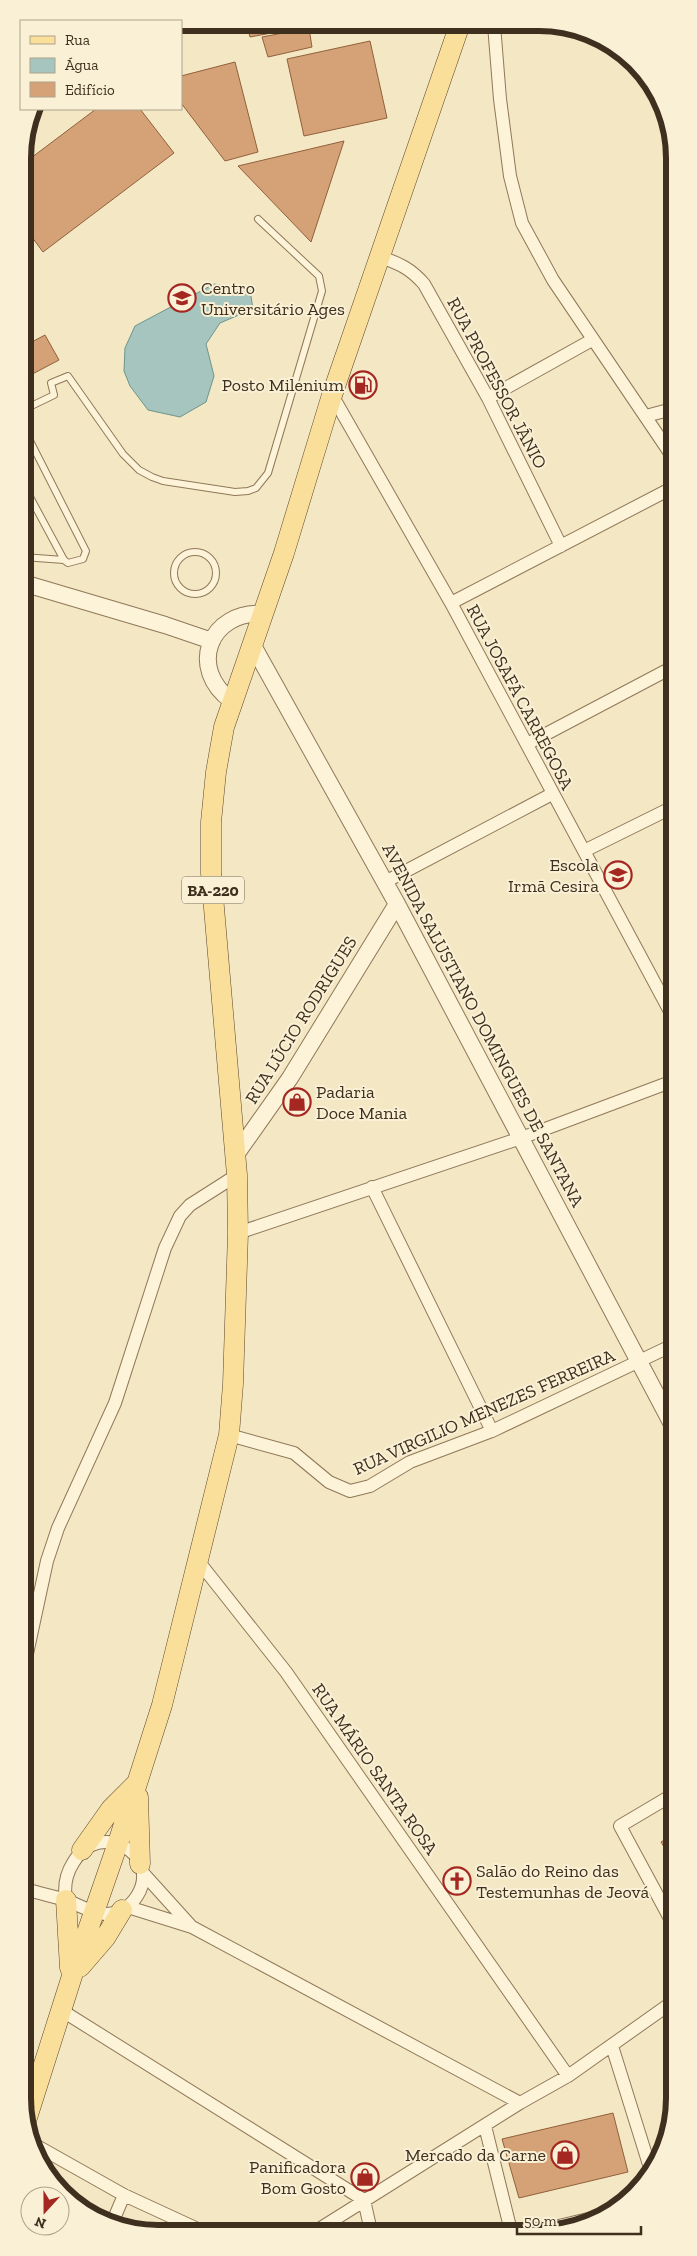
<svg xmlns="http://www.w3.org/2000/svg" width="697" height="2256" viewBox="0 0 697 2256" font-family="'Zilla Slab',serif">
  <style>
    .water { fill: #a6c5be; stroke: #6c958d }
    .building { fill: #d4a276; stroke: #91613b }
    .lines { fill: none; stroke-linecap: round; stroke-linejoin: round }
    .service-casing { stroke: #907858; stroke-width: 8 }
    .minor-casing { stroke: #907858; stroke-width: 14 }
    .tertiary-casing { stroke: #907858; stroke-width: 18 }
    .primary-casing { stroke: #5d452d; stroke-width: 21 }
    .service { stroke: #fcf3d9; stroke-width: 6 }
    .minor { stroke: #fcf3d9; stroke-width: 12 }
    .tertiary { stroke: #fcf3d9; stroke-width: 16 }
    .primary { stroke: #f9df99; stroke-width: 20 }
    .labels { text-anchor: middle; stroke-width: 4; stroke-linejoin: round; paint-order: stroke }
    .shield { fill: #f9f0d5; stroke: #766955; stroke-width: 1 }
    .shield-label { font-size: 16px; font-weight: bold; fill: #3e2f1e }
    .poi-label { font-size: 18px; fill: #3e2f1e; stroke: #f9f0d5; text-anchor: end }
    .street-label { font-size: 18px; fill: #3e2f1e; stroke: #f9f0d5 }
    .rim { fill: none; stroke: #3e2f1e; stroke-width: 6 }
  </style>
  <rect width="100%" height="100%" fill="#f3e7c4"/>
  <path class="water" d="M214,284L250,290L253,309L220,323L206,344L214,376L206,402L180,417L148,410L130,386L124,371L125,348L135,326Z"/>
  <path class="building" d="M246,23L320,24L250,37Z
    M309,28L312,47L268,57L262,37Z
    M370,41L387,118L304,136L287,59Z
    M235,62L258,152L225,161L181,103V76Z
    M96,109H140L174,153L43,252L23,225V164Z
    M344,141L311,242L238,166Z
    M45,335L59,360L23,379V342L28,344Z
    M674,1834V1864L661,1842Z
    M613,2113L628,2172L519,2198L502,2139Z"/>
  <g class="lines">
    <g class="service-casing">
      <path id="service" d="M23,410L54,395L51,383L68,376L123,454L139,470L152,477L163,481L235,492L248,491L256,488L268,473L322,291L319,276L258,219
        M23,427L86,551L83,559L68,563L64,560L23,484
        M174 573a21 21 0 1 1 42 0a21 21 0 1 1-42 0Z
        M23,557L64,560"/>
    </g>
    <g class="minor-casing">
      <path id="minor" d="M494,25L500,99L510,176L522,223L553,280L672,456
        M380,257C399,263 411,269 424,284L488,398L561,546
        M332,395L451,603L673,1017
        M488,398L592,340
        M646,416L672,409
        M451,603L672,488
        M527,744L673,667
        M584,851L673,807
        M385,882L552,794
        M372,1187L492,1431
        M238,1233L521,1138L673,1081
        M229,1435L294,1453L329,1482L350,1491L370,1486L410,1462L492,1431L673,1345
        M199,1562L286,1672L568,2076
        M25,1663L47,1561L58,1528L115,1403L165,1248L180,1216L190,1205L237,1175
        M674,1794L620,1826L674,1926
        M143,1873L190,1925
        M25,1889C38,1893 52,1896 66,1900C79,1905 91,1913 105,1914C119,1914 130,1907 137,1896C163,1855 99,1817 73,1863C66,1874 64,1888 66,1900
        M128,1907L192,1927L520,2103
        M61,2010L364,2200L371,2231
        M612,2046L651,2171
        M485,2126L511,2231
        M37,2146L124,2195L202,2231
        M113,2221L124,2195
        M316,2231L520,2103L568,2076L674,2001
        M538,2231L609,2214"/>
    </g>
    <g class="tertiary-casing">
      <path id="tertiary" d="M23,583L165,625L212,641
        M252,644L397,904L673,1426
        M232,701C187,669 209,610 264,614
        M235,1156L290,1078L397,904"/>
    </g>
    <g class="primary-casing">
      <path id="primary" d="M138,1797L140,1864
        M82,1850L111,1809L136,1784
        M66,1900L70,1968
        M80,1967L105,1938L122,1910
        M25,2124L72,1976L118,1843L162,1705L229,1435L233,1384L238,1233L237,1175L211,873V822L216,772L224,727L284,553L332,395L460,24"/>
    </g>
    <use href="#service" class="service"/>
    <use href="#minor" class="minor"/>
    <use href="#tertiary" class="tertiary"/>
    <use href="#primary" class="primary"/>
  </g>
  <defs>
    <g id="university-ring" transform="scale(1.4375)"><circle r="9.5" fill="#f9f0d5" stroke="#a52722" stroke-width="1.5"/><path d="M0-5L7-2L0 1L-7-2ZM-4 1L0 2.5L4 1V4Q0 6-4 4Z" fill="#a52722"/></g>
    <g id="fuel-ring" transform="scale(1.4375)"><circle r="9.5" fill="#f9f0d5" stroke="#a52722" stroke-width="1.5"/><path d="M-5.5-6h7V0h2V4h1.3V-2.5L3-4.5l.8-.8L6-3V5H2.5V1h-1V6h-7ZM-4.2-4.7v3.2H.2V-4.7Z" fill="#a52722"/></g>
    <g id="school-ring" transform="scale(1.4375)"><circle r="9.5" fill="#f9f0d5" stroke="#a52722" stroke-width="1.5"/><path d="M0-5L7-2L0 1L-7-2ZM-4 1L0 2.5L4 1V4Q0 6-4 4Z" fill="#a52722"/></g>
    <g id="shop-ring" transform="scale(1.4375)"><circle r="9.5" fill="#f9f0d5" stroke="#a52722" stroke-width="1.5"/><path d="M-5-2.5h2.3a2.7 3.5 0 0 1 5.4 0H5L5.5 6h-11ZM-1.5-2.5h3a1.5 2.3 0 0 0-3 0Z" fill="#a52722"/></g>
    <g id="church-ring" transform="scale(1.4375)"><circle r="9.5" fill="#f9f0d5" stroke="#a52722" stroke-width="1.5"/><path d="M-1.2-6h2.4v3.5h3.3v2.4h-3.3V6h-2.4V-.1h-3.3v-2.4h3.3Z" fill="#a52722"/></g>
  </defs>
  <g fill-rule="evenodd">
    <use href="#university-ring" x="182" y="298"/>
    <use href="#fuel-ring" x="363" y="385"/>
    <use href="#school-ring" x="618" y="875"/>
    <use href="#shop-ring" x="297" y="1102"/>
    <use href="#church-ring" x="457" y="1881"/>
    <use href="#shop-ring" x="565" y="2155"/>
    <use href="#shop-ring" x="365" y="2177"/>
  </g>
  <g class="labels">
    <rect class="shield" x="182" y="876.5" width="62" height="27" rx="4"/>
    <g class="shield-label">
      <text x="213" y="896">BA-220</text>
    </g>
    <g class="poi-label">
      <text x="201" y="294" text-anchor="start">Centro<tspan x="201" dy="21">Universitário Ages</tspan></text>
      <text x="344" y="391">Posto Milenium</text>
      <text x="599" y="871">Escola<tspan x="599" dy="21">Irmã Cesira</tspan></text>
      <text x="316" y="1098" text-anchor="start">Padaria<tspan x="316" dy="21">Doce Mania</tspan></text>
      <text x="476" y="1877" text-anchor="start">Salão do Reino das<tspan x="476" dy="21">Testemunhas de Jeová</tspan></text>
      <text x="546" y="2161">Mercado da Carne</text>
      <text x="346" y="2173">Panificadora<tspan x="346" dy="21">Bom Gosto</tspan></text>
    </g>
    <g class="street-label">
      <text transform="translate(497 383) rotate(62)" y="6">RUA PROFESSOR JÂNIO</text>
      <text transform="translate(520 697) rotate(62)" y="6">RUA JOSAFÁ CARREGOSA</text>
      <text transform="translate(301 1020) rotate(-58)" y="6">RUA LÚCIO RODRIGUES</text>
      <text transform="translate(483 1025) rotate(62)" y="6">AVENIDA SALUSTIANO DOMINGUES DE SANTANA</text>
      <text transform="translate(484 1412) rotate(-24)" y="6">RUA VIRGILIO MENEZES FERREIRA</text>
      <text transform="translate(375 1769) rotate(55)" y="6">RUA MÁRIO SANTA ROSA</text>
    </g>
  </g>
  <path d="M0 0H697V2256H0ZM158 31H539A127 127 0 0 1 666 158V2098A127 127 0 0 1 539 2225H158A127 127 0 0 1 31 2098V158A127 127 0 0 1 158 31Z" fill="#f9f0d5" fill-rule="evenodd"/>
  <path class="rim" d="M158 31H539A127 127 0 0 1 666 158V2098A127 127 0 0 1 539 2225H158A127 127 0 0 1 31 2098V158A127 127 0 0 1 158 31Z"/>
  <rect x="20" y="20" width="162" height="90" fill="#f9f0d5" stroke="#aea38c"/>
  <rect x="30" y="36" width="25" height="8" fill="#f9df99" stroke="#aea38c"/>
  <text x="65" y="45" font-size="15" fill="#3e2f1e">Rua</text>
  <rect x="30" y="58" width="25" height="15" fill="#a6c5be" stroke="#aea38c"/>
  <text x="65" y="70" font-size="15" fill="#3e2f1e">Água</text>
  <rect x="30" y="82" width="25" height="15" fill="#d4a276" stroke="#aea38c"/>
  <text x="65" y="95" font-size="15" fill="#3e2f1e">Edifício</text>
  <g transform="translate(45 2211) rotate(201)"><circle r="24" fill="#f9f0d5" stroke="#aea38c"/>
  <path d="M0-4L9 19L0 12L-9 19Z" fill="#a52722"/>
  <text y="-8" font-size="14" font-weight="bold" text-anchor="middle" fill="#3e2f1e">N</text>
  </g>
  <path d="M517 2226v8h124v-8" fill="none" stroke="#3e2f1e" stroke-width="2.5"/>
  <text x="524" y="2226" font-size="15" fill="#3e2f1e" stroke="#f9f0d5" stroke-width="4" paint-order="stroke">50 m</text>
</svg>
